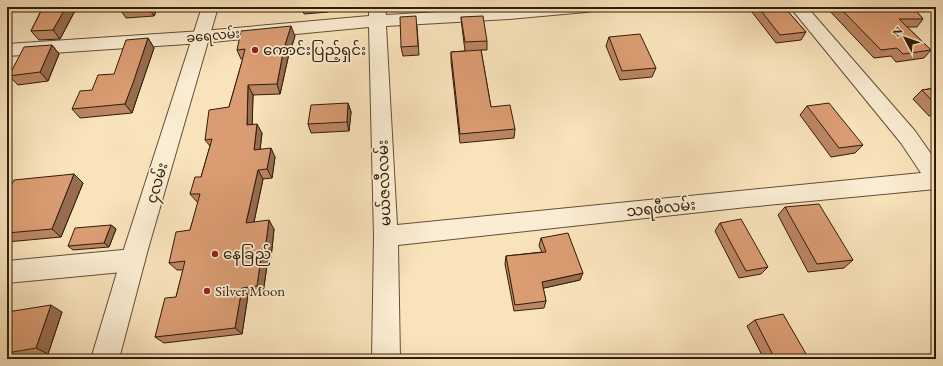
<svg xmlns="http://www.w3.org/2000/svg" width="943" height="366" viewBox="0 0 943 366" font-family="'EB Garamond','Noto Sans Myanmar',serif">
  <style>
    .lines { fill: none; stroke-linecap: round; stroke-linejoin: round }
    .minor-casing { stroke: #634e36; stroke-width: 2 }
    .tertiary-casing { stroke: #634e36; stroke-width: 2 }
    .minor { fill: #fbedd3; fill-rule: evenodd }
    .tertiary { fill: #fbedd3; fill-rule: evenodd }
    .wall { fill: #bb8663; stroke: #311c09 }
    .shaded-wall { fill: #996d50; stroke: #311c09 }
    .building { fill: #da9c73; stroke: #311c09 }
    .poi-dot { fill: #8f2418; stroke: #fbedd3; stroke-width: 1.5 }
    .labels { text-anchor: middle; stroke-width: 3.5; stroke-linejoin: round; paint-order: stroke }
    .far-street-label { font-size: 13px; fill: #311c09; stroke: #fbedd3 }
    .poi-label { font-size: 15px; fill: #311c09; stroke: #fbedd3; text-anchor: start }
    .street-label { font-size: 15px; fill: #311c09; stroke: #fbedd3 }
  </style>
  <rect width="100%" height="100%" fill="#f9e3bb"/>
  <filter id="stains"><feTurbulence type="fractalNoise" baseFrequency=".005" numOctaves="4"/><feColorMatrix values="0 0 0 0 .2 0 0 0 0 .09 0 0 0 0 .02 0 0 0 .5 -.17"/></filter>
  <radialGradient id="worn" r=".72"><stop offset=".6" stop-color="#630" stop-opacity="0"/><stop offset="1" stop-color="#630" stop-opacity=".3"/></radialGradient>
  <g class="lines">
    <g class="minor-casing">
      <path id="minor" d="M369,7H385L386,15L529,7H594L592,11L586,12L509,19L386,26L397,225L921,173L901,143L790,7H807L915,131L936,161V189L747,207L398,245L400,359H372L374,236L369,27L202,43L7,56V44L202,31L369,16Z
        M133,249L142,252L145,260L142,268L133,271L7,283V261Z"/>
    </g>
    <g class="tertiary-casing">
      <path id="tertiary" d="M202,7H218L148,249L119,359H91L124,249Z"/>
    </g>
    <use href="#minor" class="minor"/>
    <use href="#tertiary" class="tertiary"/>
  </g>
  <path class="wall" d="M43,7H77L60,39L39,40L31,31Z
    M121,7H158L154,16L126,18L120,9Z
    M302,7H329L328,12L304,14Z
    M748,7H784L806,32L801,40L776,43Z
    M826,7H913L923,19L917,27H907L931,50L924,58L896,62L891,56L874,58Z
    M461,17L487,41V50H481L491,107L515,129L514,138L460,143L451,61V52L465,51L462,27Z
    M417,26L419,55L403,56L401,47Z
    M295,36L288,58L280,94L253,95L252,124L262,133L260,149L275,157L272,178L263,179L254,222L274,229L271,258L268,259L263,293L248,295L242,334L164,343L155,337L176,297L183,270H177L169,263L190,230L198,203L190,194L201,177L210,146L205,140L229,107L241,65L243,59H241L237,50Z
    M609,37L656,68L652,77L620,80L606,46Z
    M148,38L154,48L139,92L132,113L80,118L72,109L92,90L114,74Z
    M52,45L59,54L48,81L18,85L9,76Z
    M936,88V115L929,116L913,99L922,90Z
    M348,103L351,112L349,131L311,133L308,124Z
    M807,106L863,145L855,153L831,157L800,115Z
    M74,174L83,183L61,237L7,242V193Z
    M785,207L853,260L844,268L808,272L778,215Z
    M720,223L768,267L761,274L739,278L715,231Z
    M111,225L116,229L109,247L73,250L68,246Z
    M541,238L580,280L543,288L546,301L544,308L514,311L505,264L506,256L542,252L539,246Z
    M7,312H62L48,354L17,359H7Z
    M755,320L809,359H764L747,326Z"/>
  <path class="shaded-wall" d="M66,7H77L60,39L53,30Z
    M148,7H158L154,16Z
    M291,26L295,36L288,58L280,94L277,84L284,48Z
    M148,38L154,48L139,92L132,113L125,104Z
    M52,45L59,54L48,81L40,72Z
    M248,85L253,95L252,134L247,125Z
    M348,103L351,112L349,131L347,122Z
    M257,124L262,133L259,159L254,150Z
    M271,148L275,157L272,178L267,169Z
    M258,170L263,179L252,231L246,223Z
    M74,174L83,183L61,237L52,229Z
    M269,220L274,229L271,258L265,250Z
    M111,225L116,229L109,247L104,243Z
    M262,251L268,259L263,293L257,286Z
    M583,273L580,280L540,289L542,282Z
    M242,288L248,295L242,334L235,328Z
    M51,305L62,312L48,354L36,348Z
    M7,355L16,359H7Z"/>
  <path class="building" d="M43,7H66L53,30L31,31Z
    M121,7H148L120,9Z
    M758,7H784L806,32L780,35Z
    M839,7H913L923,19H899L931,50L903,54L897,48L881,50Z
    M416,16L418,46L401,47L400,17Z
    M483,16L487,41L465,42L461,17Z
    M291,26L284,48L277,84L248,85L247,125L257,124L254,150L271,148L267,169L258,170L246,223L269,220L265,250L262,251L257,286L242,288L235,328L155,337L165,298L176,297L185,261L169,263L176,232L190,230L200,194H190L195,177H201L212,139L205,140L209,110L229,107L241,65L245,49L237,50L241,31Z
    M640,34L656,68L622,71L609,37Z
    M148,38L133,83L125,104L72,109L80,91L92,90L98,75L114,74L126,40Z
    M52,45L40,72L9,76L24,47Z
    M481,50L491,107L510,105L515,129L460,134L451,52Z
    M936,88V105L922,90Z
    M348,103L347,122L308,124L311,105Z
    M829,103L863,145L839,148L807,106Z
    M74,174L52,229L7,233V193L14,180Z
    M819,204L853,260L817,264L785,207Z
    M741,219L768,267L746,271L720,223Z
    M111,225L104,243L68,246L75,228Z
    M568,233L583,273L542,282L546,301L515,305L506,256L546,252L541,238Z
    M51,305L36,348L7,353V312Z
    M783,314L809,359H775L755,320Z
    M330,356V359H308Z"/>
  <g class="poi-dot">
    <circle cx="255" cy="50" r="4"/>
    <circle cx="215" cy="254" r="4"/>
    <circle cx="207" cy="291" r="4"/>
  </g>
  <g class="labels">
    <g class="far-street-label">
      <text transform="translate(213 35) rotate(-5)" y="5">ခရေလမ်း</text>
    </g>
    <g class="poi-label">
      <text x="263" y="55">ကောင်းပြည့်ရှင်း</text>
      <text x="223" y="259">နေခြည်</text>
      <text x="215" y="296">Silver Moon</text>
    </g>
    <g class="street-label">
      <text transform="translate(157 183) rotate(-73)" y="5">၄လမ်း</text>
      <text transform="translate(384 183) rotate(-92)" y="5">မယ်ဇလီလမ်း</text>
      <text transform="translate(661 208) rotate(-6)" y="5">သရဖီလမ်း</text>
    </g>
  </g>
  <rect width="943" height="366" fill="none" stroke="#f9e3bb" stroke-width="24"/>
  <rect x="8" y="8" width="927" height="350" fill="none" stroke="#311c09" stroke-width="2"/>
  <rect x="12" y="12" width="919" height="342" fill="none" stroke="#311c09"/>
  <g transform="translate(905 38) rotate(311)" stroke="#fbedd3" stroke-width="3" paint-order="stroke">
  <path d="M0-3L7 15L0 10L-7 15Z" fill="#311c09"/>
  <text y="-6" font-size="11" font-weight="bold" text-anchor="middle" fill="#311c09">N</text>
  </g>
  <rect width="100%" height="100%" filter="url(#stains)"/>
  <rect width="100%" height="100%" fill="url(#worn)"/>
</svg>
